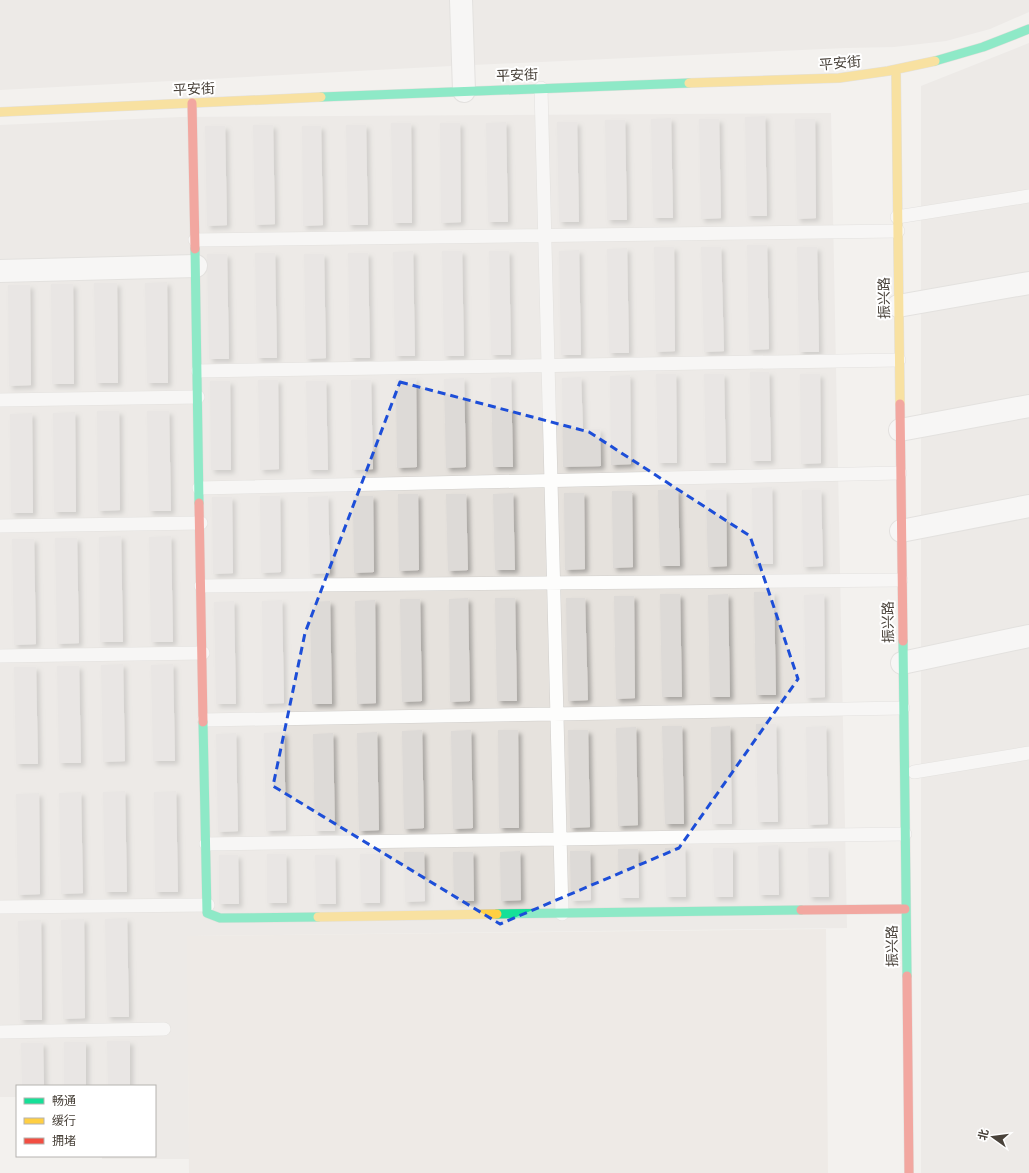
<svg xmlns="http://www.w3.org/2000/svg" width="1029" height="1173" viewBox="0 0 1029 1173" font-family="Cabin,'Noto Sans SC',sans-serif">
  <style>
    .residential { fill: #e6e2dd }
    .education { fill: #e9e3db }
    .building { fill: #dddad7; filter: url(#shadow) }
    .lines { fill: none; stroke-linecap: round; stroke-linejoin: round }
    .lane-casing { stroke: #d1cfcc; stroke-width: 14 }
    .street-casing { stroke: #d1cfcc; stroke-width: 24 }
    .fast-casing { stroke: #d1cdc6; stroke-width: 10 }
    .slow-casing { stroke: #d1cdc6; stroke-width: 10 }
    .jam-casing { stroke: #d1cdc6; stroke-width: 10 }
    .lane { stroke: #fdfdfc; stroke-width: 13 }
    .street { stroke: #fdfdfc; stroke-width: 22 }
    .fast { stroke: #16e098; stroke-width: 9 }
    .slow { stroke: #ffcf43; stroke-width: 9 }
    .jam { stroke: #f24e42; stroke-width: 9 }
    .marked { fill: none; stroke: #1d4ed8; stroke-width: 3; stroke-dasharray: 8 5; stroke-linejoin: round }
    .labels { text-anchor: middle; stroke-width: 4; stroke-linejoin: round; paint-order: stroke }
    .street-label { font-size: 14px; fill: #49423a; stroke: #fff }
  </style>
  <defs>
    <filter id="shadow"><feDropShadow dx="3.5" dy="3.5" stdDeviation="2" flood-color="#0004"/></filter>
  </defs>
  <rect width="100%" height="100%" fill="#f3f1ee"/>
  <path class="residential" d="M0,0H1029V12L990,29L946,41L894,47L846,48L451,66L0,90Z
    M1029,43V1173H921V86Z
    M831,113L847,928L188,936L189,1159H102V1156H155V1086H17V1097H0V125L181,117Z"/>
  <path class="education" d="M826,929L828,1173H189L187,936Z"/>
  <path class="building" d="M765,116L767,216H747L745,117Z
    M671,118L673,218H653L651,119Z
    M699,119H719L721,218L701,219Z
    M795,119H815L816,218L797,219Z
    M605,120H625L627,220H607Z
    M506,122L508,222H488L486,123Z
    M557,122H577L579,222H559Z
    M391,123H411L412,223H393Z
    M440,123H460L461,222L441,223Z
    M253,125H273L275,224L255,225Z
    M346,125H366L368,225H348Z
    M205,126H225L227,225L207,226Z
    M302,126H321L323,225L303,226Z
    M747,245H767L769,349L749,350Z
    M654,247H674L675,351L656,352Z
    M701,247H721L724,351L704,352Z
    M797,247H817L819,352H799Z
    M627,248L629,353H609L607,249Z
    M579,250L581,355H561L559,251Z
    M413,251L415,356H395L393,252Z
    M442,251H462L464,356H444Z
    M489,251H509L511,355H491Z
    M255,253H275L277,358H257Z
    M348,253H368L370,358H350Z
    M207,254H227L229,359H209Z
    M304,254H324L326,358L306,359Z
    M167,282L168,383H147L145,283Z
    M94,283H117L118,383H96Z
    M51,284H73L74,384H52Z
    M8,285H30L31,385L9,386Z
    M750,372H769L771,461H751Z
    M656,374H676L677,463H658Z
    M704,374H724L726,463H706Z
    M800,374H820L821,463L801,464Z
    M630,375L631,464L611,465L610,376Z
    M511,377L513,467H493L491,378Z
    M581,377L583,429H600L601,466L563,467L562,378Z
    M416,378L417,467L397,468L396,379Z
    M464,378L466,467L446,468L444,379Z
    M258,380H278L279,469L260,470Z
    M351,380H371L373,469L352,470Z
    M210,381H230L231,470H211Z
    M306,381H326L328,470H308Z
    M97,411H119L120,510L98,511Z
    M147,411H169L171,511H149Z
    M75,412L76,512H54L53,413Z
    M32,413L33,513H11L10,414Z
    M772,487L773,564H753L752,488Z
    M678,489L680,566H660L658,490Z
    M706,490H726L727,566L708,567Z
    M802,490H821L823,566L803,567Z
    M612,491H632L633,567L613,568Z
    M513,493L515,570H495L493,494Z
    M564,493H584L585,569L565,570Z
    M398,494H418L419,570L399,571Z
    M446,494H466L468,570L448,571Z
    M260,496H280L281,572L261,573Z
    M328,496L330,573L310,574L308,497Z
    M353,496H373L374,572L354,573Z
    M212,497H232L233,573L213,574Z
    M121,536L123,642H100L99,537Z
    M171,536L173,642H151L149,537Z
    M55,538H77L79,643L57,644Z
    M12,539H34L36,644L14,645Z
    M754,592H774L776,695H756Z
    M660,594H680L682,697H662Z
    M728,594L730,697H710L708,595Z
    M824,594L825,697L806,698L804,595Z
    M614,596H634L635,698L616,699Z
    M468,598L470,701L450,702L449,599Z
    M495,598H515L517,701H497Z
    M566,598H585L588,700L568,701Z
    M400,599H420L422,701L402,702Z
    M282,600L284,703L263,704L262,601Z
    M375,600L376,703L357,704L355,601Z
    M234,601L236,704H216L214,602Z
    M330,601L332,704H312L310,602Z
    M123,664L125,761L103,762L101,665Z
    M173,664L175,761H153L151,665Z
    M57,666H79L81,763H59Z
    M14,667H36L38,764H16Z
    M756,724H776L778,822H758Z
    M662,726H682L684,824H665Z
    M730,726L732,824H712L711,727Z
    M826,726L828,824L808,825L806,727Z
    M636,727L638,825L618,826L616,728Z
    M422,730L424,828L404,829L402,731Z
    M471,730L473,828L453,829L451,731Z
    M498,730H518L519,828H499Z
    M568,730H588L590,827L570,828Z
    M284,732L286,830L266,831L264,733Z
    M377,732L379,830L359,831L357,733Z
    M236,733L238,831L218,832L216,734Z
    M333,733L335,831H315L313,734Z
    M125,791L127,892H105L103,792Z
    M176,791L178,892H155L154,792Z
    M81,792L83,893L61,894L59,793Z
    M39,793L40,894L18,895L16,794Z
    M778,845L779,895H759L758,846Z
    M685,847L686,897H666L665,848Z
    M713,848H733V897H714Z
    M808,848H828L829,897H809Z
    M618,849H638L639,898H619Z
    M520,851L521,900L501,901L500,852Z
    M570,851H590L591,900L571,901Z
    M404,852H424L425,901L405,902Z
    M453,852H473L474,901H454Z
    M267,854H286L287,903H267Z
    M360,854H380V903H361Z
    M219,855H238L239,904H219Z
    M315,855H335L336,904H316Z
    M127,918L129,1017H107L105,919Z
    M84,919L85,1018L63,1019L61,920Z
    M41,920L42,1020H20L18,921Z
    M107,1041H130V1086H108Z
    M64,1042H86V1086H64Z
    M21,1043H43L44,1086H22Z"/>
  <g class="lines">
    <g class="lane-casing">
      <path id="lane" d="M541,88L562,914
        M897,217L1029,196
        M195,240L898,231
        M198,371L899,360
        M0,400L198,397
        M199,488L900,473
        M0,526L201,523
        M201,586L901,580
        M0,656L203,653
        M204,720L903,708
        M914,772L1029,753
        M206,844L905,834
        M0,907L208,905
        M0,1032L164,1029"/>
    </g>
    <g class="street-casing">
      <path id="street" d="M461,0L464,91
        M0,271L196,266
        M898,306L1029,283
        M900,430L1029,406
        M901,531L1029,506
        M902,663L1029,636"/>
    </g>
    <g class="fast-casing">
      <path id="fast" d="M935,61L983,47L1029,29
        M321,97L689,83
        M195,249L199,503
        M903,641L907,976
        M203,722L207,913L220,918L318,917
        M497,914L801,910"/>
    </g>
    <g class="slow-casing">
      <path id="slow" d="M896,70L900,404
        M689,83L839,78L888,71L935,61
        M0,112L321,97
        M318,917L497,914"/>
    </g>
    <g class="jam-casing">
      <path id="jam" d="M192,103L195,249
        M900,404L903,641
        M199,503L203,722
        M801,910L905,909
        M907,976L909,1173"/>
    </g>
    <use href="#lane" class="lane"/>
    <use href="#street" class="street"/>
    <use href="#fast" class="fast"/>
    <use href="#slow" class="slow"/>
    <use href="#jam" class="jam"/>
  </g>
  <path d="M0 0H1029V1173H0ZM400,382L589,432L750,536L798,679L679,848L500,924L273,786L305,633Z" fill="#f3f1ee" fill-opacity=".55" fill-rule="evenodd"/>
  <path class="marked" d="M400,382L589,432L750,536L798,679L679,848L500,924L273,786L305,633Z"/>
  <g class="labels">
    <g class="street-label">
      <text transform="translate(840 63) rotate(-5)" y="5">平安街</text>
      <text transform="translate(517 75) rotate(-2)" y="5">平安街</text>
      <text transform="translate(194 89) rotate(-3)" y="5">平安街</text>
      <text transform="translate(884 298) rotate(-91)" y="5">振兴路</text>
      <text transform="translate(888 622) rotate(-91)" y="5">振兴路</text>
      <text transform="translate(892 946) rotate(-91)" y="5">振兴路</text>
    </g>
  </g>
  <rect x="16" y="1085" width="140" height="72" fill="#ffffff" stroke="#b6b3b0"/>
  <rect x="24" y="1098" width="20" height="6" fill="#16e098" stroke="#b6b3b0"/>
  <text x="52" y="1105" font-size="12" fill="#49423a">畅通</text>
  <rect x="24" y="1118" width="20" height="6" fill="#ffcf43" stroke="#b6b3b0"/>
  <text x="52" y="1125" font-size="12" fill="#49423a">缓行</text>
  <rect x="24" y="1138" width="20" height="6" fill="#f24e42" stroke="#b6b3b0"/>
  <text x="52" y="1145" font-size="12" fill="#49423a">拥堵</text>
  <g transform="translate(993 1137) rotate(284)" stroke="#ffffff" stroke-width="3" paint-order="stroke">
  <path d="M0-3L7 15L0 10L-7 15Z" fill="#49423a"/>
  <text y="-6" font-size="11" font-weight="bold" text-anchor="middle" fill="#49423a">北</text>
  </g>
</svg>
